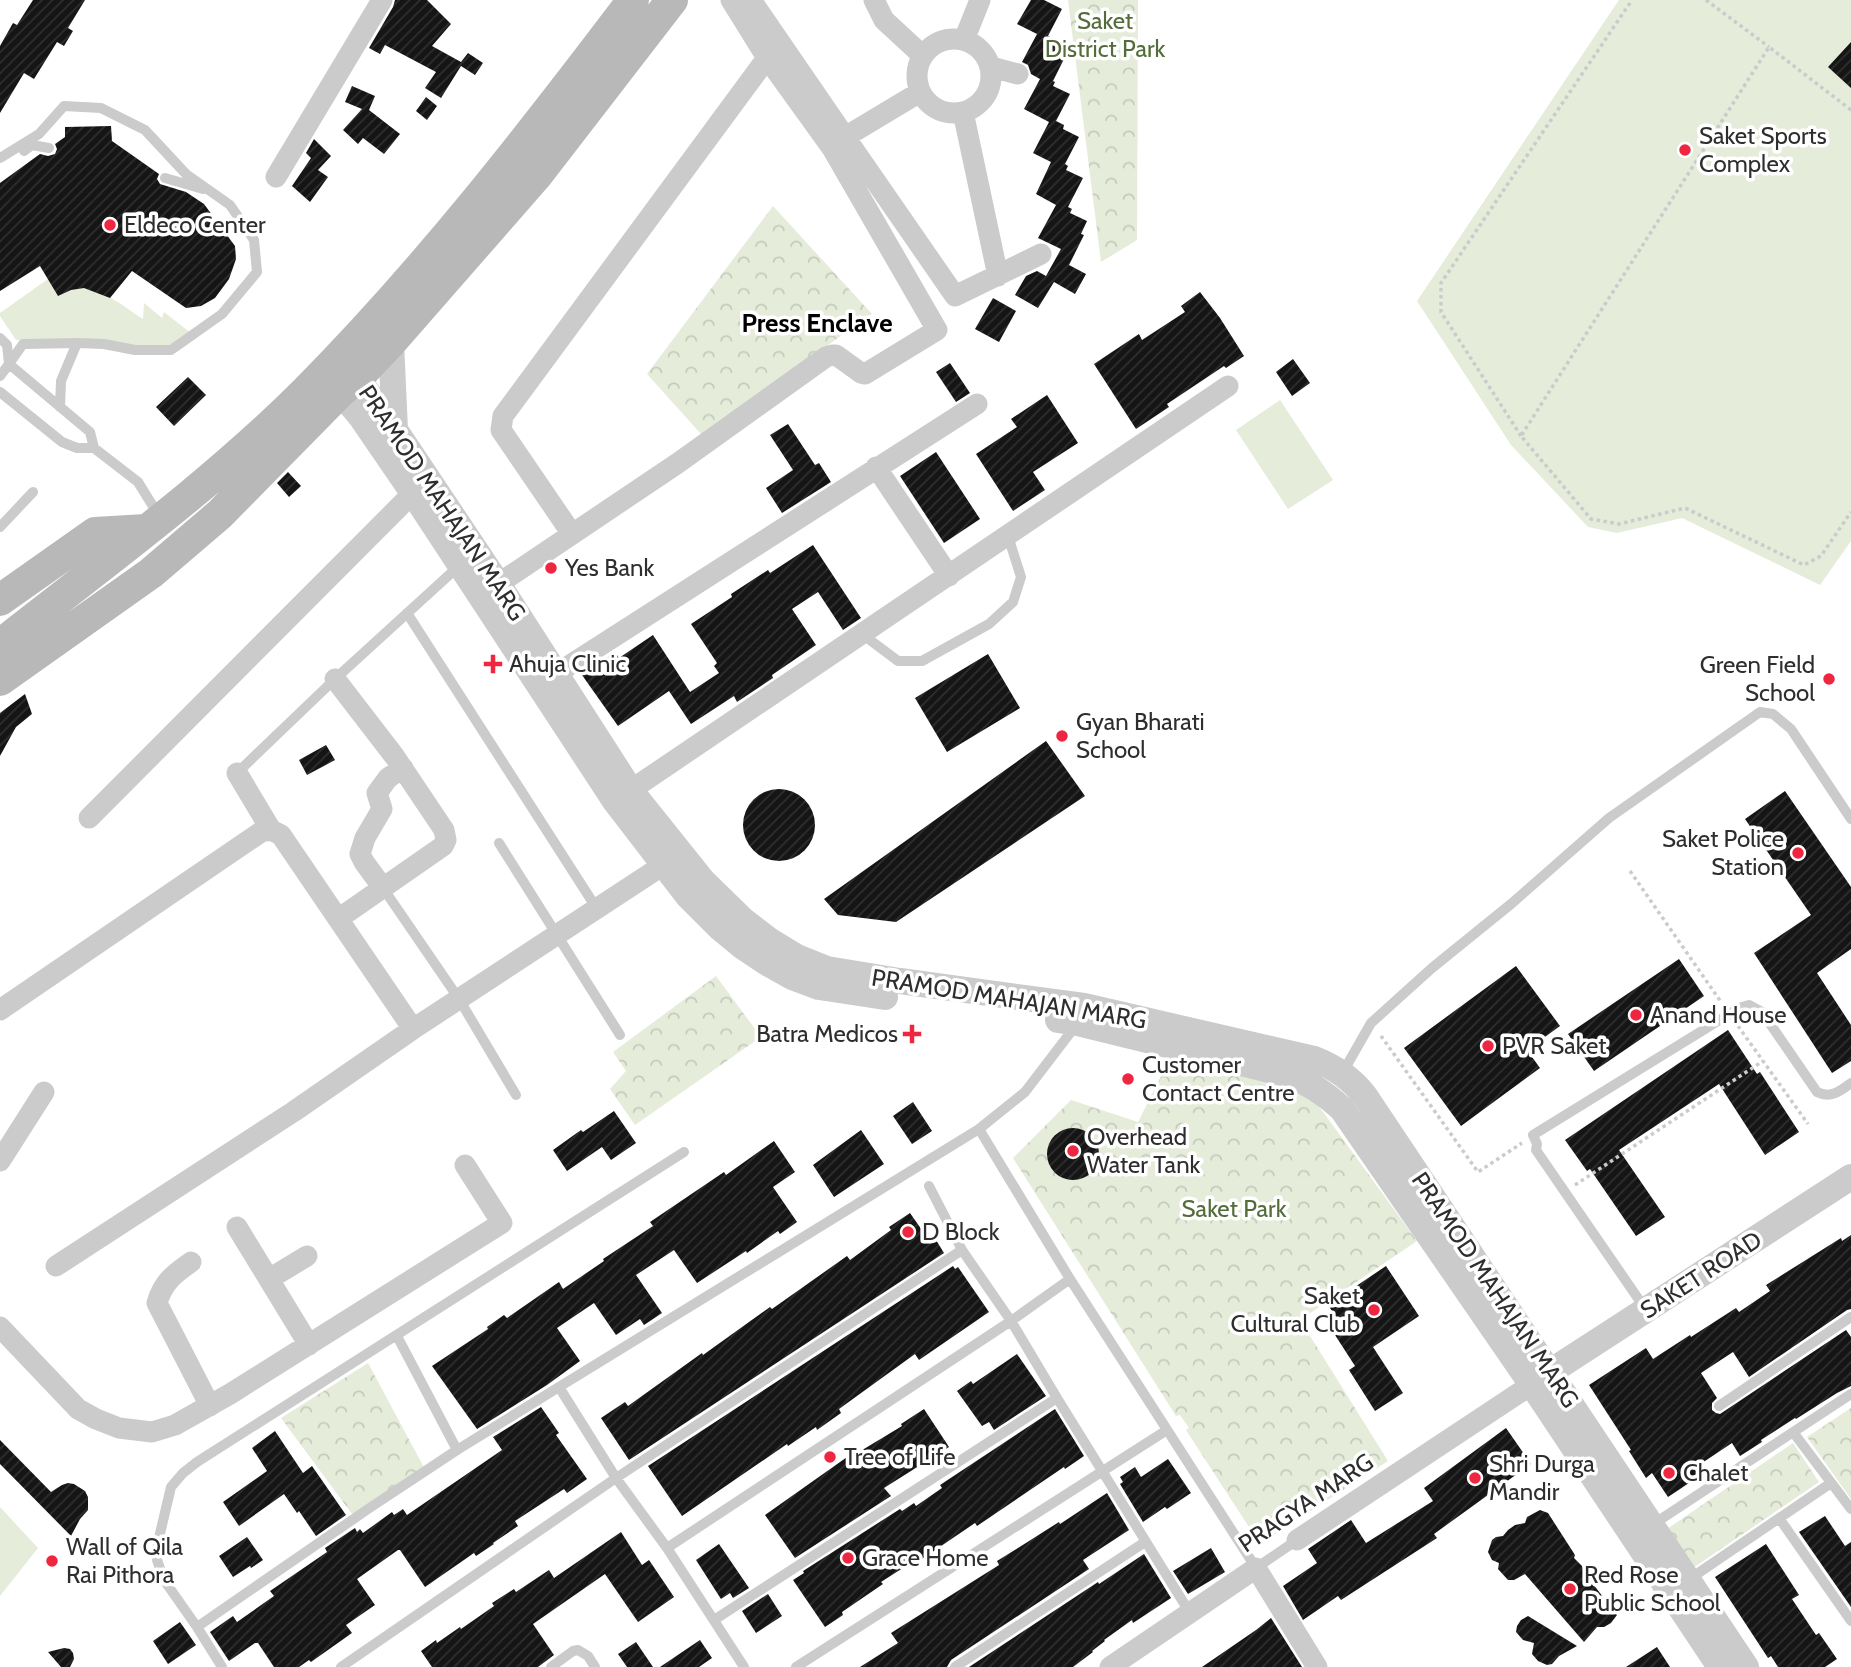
<svg xmlns="http://www.w3.org/2000/svg" width="1851" height="1667" viewBox="0 0 1851 1667" font-family="Cabin,sans-serif">
  <style>
    .grass { fill: #e5ecda }
    .park { fill: url(#park-crowns) }
    .building { fill: url(#building-hatch) }
    .lines { fill: none; stroke-linecap: round; stroke-linejoin: round }
    .path { stroke: #cbcbcb; stroke-width: 3.5; stroke-dasharray: 3.5 3.5; stroke-linecap: butt }
    .service { stroke: #cbcbcb; stroke-width: 10 }
    .minor { stroke: #cbcbcb; stroke-width: 21 }
    .tertiary { stroke: #cbcbcb; stroke-width: 26 }
    .secondary { stroke: #b8b8b8; stroke-width: 32 }
    .poi-dot { fill: #ee2640; stroke: #fff; stroke-width: 2.5 }
    .labels { text-anchor: middle; stroke-width: 7; stroke-linejoin: round; paint-order: stroke }
    .park-label { font-size: 24px; fill: #536c39; stroke: #fff }
    .poi-label { font-size: 24px; fill: #2e2e2e; stroke: #fff; text-anchor: start }
    .street-label { font-size: 24px; fill: #2e2e2e; stroke: #fff }
    .neighbourhood-label { font-size: 26px; font-weight: bold; fill: #000; stroke: #fff }
  </style>
  <defs>
    <pattern id="park-crowns" width="20" height="18" patternUnits="userSpaceOnUse" patternTransform="scale(1.75)"><rect width="20" height="18" fill="#e5ecda"/><path d="M2 6a3 3 0 1 1 6 0M12 15a3 3 0 1 1 6 0" fill="none" stroke="#c5cbbb"/></pattern>
    <pattern id="building-hatch" width="6" height="6" patternUnits="userSpaceOnUse" patternTransform="scale(1.75)"><rect width="6" height="6" fill="#151515"/><path d="M-1 1l2-2M0 6l6-6M5 7l2-2" fill="none" stroke="#2f2f2f"/></pattern>
  </defs>
  <rect width="100%" height="100%" fill="#fff"/>
  <path class="grass" d="M1619,0H1851V541L1820,585L1682,518L1617,533L1588,527L1511,445L1417,301Z
    M48,279L58,296C66,292 75,287 84,288C103,289 127,309 143,319L144,303L162,318L164,312L192,334L162,353L144,355L130,353L112,343L16,340L0,316V313Z
    M1280,400L1333,480L1288,509L1236,430Z
    M0,1507L38,1548L0,1596Z"/>
  <path class="park" d="M1068,0H1138L1137,240L1101,262Z
    M773,206L872,314L701,434L647,374Z
    M716,976L761,1037L635,1125L610,1089L626,1071L613,1052Z
    M1174,1051L1242,1070L1313,1098L1417,1241L1300,1320L1388,1461L1260,1544L1186,1430L1189,1428L1180,1415L1176,1416L1013,1158L1071,1100L1138,1122Z
    M368,1363L428,1475L352,1514L281,1418Z
    M1851,1408V1499L1807,1437Z
    M1793,1443L1819,1482L1693,1568L1667,1529Z"/>
  <path class="building" d="M33,0H85L68,28L73,31L64,46L57,42L34,79L24,73L0,113V46L13,23L17,25Z
    M395,0H427L451,24L432,46L461,62L468,53L483,63L475,75L461,66L441,98L425,88L436,72L385,45L380,54L369,48L393,7Z
    M1031,0H1044L1062,9L1048,36L1053,38L1051,43L1068,51L1053,81L1055,82L1053,86L1070,94L1056,121L1064,125L1063,129L1079,137L1065,164L1068,166L1066,170L1083,178L1068,207L1072,209L1070,213L1087,221L1081,234L1084,235L1069,265L1086,274L1075,294L1054,282L1038,308L1015,295L1026,276L1037,271L1046,276L1061,249L1038,238L1056,205L1036,194L1051,162L1033,153L1049,122L1024,109L1040,79L1031,74L1028,65L1022,62L1037,34L1017,24Z
    M1851,42V88L1828,67Z
    M352,86L375,96L369,110L400,134L384,154L363,138L358,144L343,130L362,109L345,102Z
    M426,97L437,106L427,120L416,111Z
    M111,126L112,141L159,174L157,179L160,184L186,192L204,204L235,246L236,259L229,279L215,298L201,306L186,308L132,271L110,298L84,288L71,290L58,296L40,266L0,291V183L40,154L48,156L55,154L57,149L55,144L65,137V127Z
    M314,139L331,156L318,170L328,177L310,202L292,186L311,158L306,153Z
    M1200,292L1220,318L1244,356L1226,368L1224,366L1167,404L1169,407L1136,429L1094,364L1139,334L1142,340L1185,312L1181,306Z
    M993,298L1016,311L999,342L975,329Z
    M1293,359L1310,383L1292,396L1276,372Z
    M950,363L970,393L956,402L936,372Z
    M188,377L206,395L174,426L156,407Z
    M1047,395L1078,443L1033,472L1045,490L1013,511L976,454L1017,427L1011,419Z
    M788,424L815,465L819,463L831,482L782,513L766,488L793,470L770,435Z
    M936,452L980,519L944,543L900,476Z
    M288,472L301,486L289,497L277,483Z
    M813,545L861,618L843,630L818,592L792,609L816,645L772,675L773,678L737,702L734,696L691,724L669,691L618,726L582,675L615,652L619,658L653,635L690,692L719,673L714,666L717,663L691,624L732,597L731,594L768,570L770,573Z
    M988,654L1020,708L947,752L915,698Z
    M25,694L32,714L16,727L0,756V713Z
    M1046,741L1085,796L896,922L838,915L824,899Z
    M326,745L335,760L307,775L299,760Z
    M743 825a36 36 0 1 1 72 0a36 36 0 1 1-72 0Z
    M1785,791L1851,887V949L1817,973L1851,1025V1061L1832,1073L1754,953L1811,915L1745,819Z
    M1679,959L1704,996L1594,1071L1568,1034Z
    M1516,966L1560,1026L1527,1050L1540,1068L1461,1126L1404,1048Z
    M1728,1030L1757,1074L1760,1072L1799,1132L1765,1155L1719,1084L1619,1150L1665,1217L1636,1236L1590,1169L1587,1171L1565,1140Z
    M913,1102L932,1131L912,1144L893,1116Z
    M614,1111L636,1143L611,1160L602,1147L567,1171L553,1150L581,1130L583,1132Z
    M1047 1154a26 26 0 1 1 52 0a26 26 0 1 1-52 0Z
    M861,1130L884,1164L834,1197L813,1165Z
    M774,1141L795,1172L773,1187L797,1222L780,1234L778,1231L747,1253L746,1251L697,1283L674,1250L671,1252L636,1275L662,1313L644,1325L640,1319L616,1335L594,1303L557,1328L580,1361L547,1385L477,1429L432,1366L488,1329L487,1327L504,1315L507,1318L559,1282L563,1289L604,1261L603,1259L653,1226L650,1222L724,1172L726,1175Z
    M910,1213L931,1243L936,1240L944,1253L629,1460L601,1418L625,1402L628,1406L702,1353L703,1355L770,1307L772,1309L847,1256L850,1260L891,1230L889,1227Z
    M1851,1235V1309L1847,1310L1749,1377L1733,1352L1701,1373L1717,1398L1712,1403V1410L1716,1413L1720,1414L1846,1330L1851,1337V1386L1837,1393L1796,1419L1795,1418L1761,1440L1762,1442L1740,1456L1732,1443L1702,1463L1707,1471L1668,1497L1652,1473L1646,1478L1629,1451L1631,1450L1589,1385L1646,1348L1653,1359L1690,1335L1691,1337L1736,1308L1739,1312L1770,1291L1766,1285L1841,1238L1842,1241Z
    M953,1266L955,1269L958,1267L989,1312L919,1360L915,1354L839,1409L841,1413L817,1430L816,1427L788,1446L787,1444L682,1516L648,1466Z
    M1386,1266L1419,1316L1373,1347L1403,1393L1375,1411L1349,1370L1355,1366L1335,1335L1344,1329L1328,1305Z
    M1017,1354L1046,1396L994,1430L989,1422L982,1426L957,1391L971,1381L973,1384Z
    M541,1407L559,1433L556,1435L587,1479L567,1493L564,1489L515,1521L518,1526L493,1543L494,1544L476,1556L474,1553L425,1587L400,1550H398L357,1579L375,1605L346,1625L352,1633L311,1662L309,1660L299,1667H274L258,1643H255L229,1661L210,1632L233,1616L237,1622L274,1596L270,1591L327,1552L325,1548L355,1528L357,1532L360,1529L363,1533L392,1512L394,1515L403,1509L407,1515L502,1450L493,1437Z
    M924,1409L949,1447L884,1488L891,1496L795,1558L765,1515L857,1450L859,1452L902,1426L901,1424Z
    M1055,1409L1084,1456L1065,1469L1064,1467L977,1526L975,1523L922,1559L920,1557L881,1582L883,1584L842,1612L843,1615L825,1627L793,1580L804,1573L803,1571L900,1509L902,1511L914,1503L916,1506L942,1488L940,1485Z
    M1506,1428L1531,1464L1434,1534L1437,1538L1341,1600L1338,1596L1303,1620L1283,1586L1317,1563L1308,1549L1351,1520L1366,1543L1433,1501L1424,1488Z
    M275,1431L303,1473L312,1466L346,1515L316,1536L299,1511L297,1513L284,1494L239,1526L223,1502L267,1471L252,1448Z
    M0,1440L51,1492L62,1485L68,1483L74,1484L85,1491L88,1497V1510L80,1519L71,1536L0,1464Z
    M1168,1459L1191,1493L1167,1509L1165,1507L1143,1522L1120,1484L1123,1482L1120,1477L1135,1467L1141,1477Z
    M1107,1493L1129,1530L1083,1560L1089,1569L951,1660L947,1667H860L898,1643L891,1633L999,1565L997,1561L1018,1548L1059,1522L1060,1524Z
    M1540,1510L1548,1513L1575,1555L1574,1558L1582,1566L1586,1575L1617,1615L1611,1623L1604,1627H1597L1584,1642L1525,1574L1514,1580H1508L1498,1569L1499,1563L1492,1560L1488,1552L1492,1540L1496,1537L1503,1536L1508,1530L1515,1525L1525,1523L1527,1517Z
    M1825,1516L1845,1546L1851,1542V1607L1799,1532Z
    M621,1532L642,1565L649,1560L674,1597L638,1622L605,1574L533,1624L554,1655L538,1667H432L421,1651L436,1640L437,1643L460,1627L461,1629L494,1606L492,1603L514,1589L516,1592L549,1570L554,1578Z
    M247,1537L263,1560L251,1568L250,1566L233,1577L219,1556Z
    M719,1544L749,1588L733,1598L730,1593L721,1599L696,1560Z
    M1766,1544L1799,1595L1792,1599L1816,1635L1819,1633L1837,1659L1825,1667H1778L1771,1656L1768,1658L1715,1577Z
    M1211,1548L1225,1572L1188,1594L1173,1571Z
    M1144,1554L1171,1598L1133,1623L1132,1620L1104,1640L1105,1641L1092,1651L1093,1652L1073,1667H969L1098,1582L1099,1584Z
    M768,1594L782,1616L756,1633L742,1611Z
    M1528,1616L1577,1646L1559,1656L1552,1664L1547,1665L1538,1661L1532,1654L1534,1643L1523,1640L1516,1632L1517,1626L1521,1620Z
    M1271,1618L1302,1667H1202L1256,1630Z
    M180,1622L196,1645L168,1664L153,1641Z
    M700,1640L712,1658L699,1667H660Z
    M636,1642L653,1667H627L618,1654Z
    M1657,1647L1670,1667H1626Z
    M64,1648L70,1649L73,1653L74,1659L70,1667H61L48,1652Z"/>
  <g class="lines">
    <path class="path" d="M1706,0L1769,47
      M1851,110L1769,47L1521,436L1591,519L1619,524L1685,508L1804,565L1821,556L1851,512
      M1521,436L1441,312V283L1632,0
      M1630,871L1721,1002
      M1738,1026L1808,1124
      M1381,1036L1478,1172L1522,1143
      M1575,1185L1763,1061"/>
    <path class="service" d="M24,151L32,145L49,148
      M0,158L39,134L64,106L101,108L145,130L186,174L230,205L254,240L257,272L222,314L171,350H135L104,344L77,343L23,344L9,364
      M165,178L203,189
      M0,338L7,345L9,364
      M0,376L9,364L90,432L94,448
      M0,392L62,442L77,448H94L138,482L159,516
      M60,407L61,381L77,343
      M0,527L33,492
      M407,613L597,909
      M862,634L898,661H922L989,624L1013,602L1021,577L1008,536
      M237,773L335,679L460,565
      M499,843L620,1035
      M383,888L459,999L516,1095
      M1343,1072L1371,1023L1432,968L1511,904L1609,818L1760,712L1773,714L1791,729L1851,819
      M979,1129L1070,1279L1256,1568L1297,1540
      M929,1186L962,1250L1011,1321L1057,1398L1190,1613
      M1646,1310L1536,1150L1537,1144L1533,1135L1739,1008L1749,1005L1762,1012L1817,1092C1831,1099 1840,1091 1851,1083
      M397,1336L457,1450L559,1387
      M1719,1406L1851,1317
      M1793,1432L1851,1509
      M1779,1518L1851,1621
      M1652,1525L1851,1394
      M667,1548L1011,1321L1070,1279
      M1688,1580L1831,1483
      M714,1620L1057,1398
      M197,1627L368,1509L457,1450
      M222,1667L197,1627L164,1580L157,1560L158,1542L171,1487L183,1473L197,1462L684,1152
      M341,1667L616,1478L962,1250
      M551,1667L573,1651L578,1650L588,1656L595,1667
      M744,1667L667,1548L616,1478L559,1387L979,1129L1025,1092L1077,1024
      M796,1667L1167,1430
      M955,1667L1145,1542"/>
    <path class="minor" d="M751,0L845,137L920,92
      M874,0L884,20L923,56
      M917 76a37 37 0 1 1 74 0a37 37 0 1 1-74 0Z
      M964,40L980,0
      M991,67L1018,74
      M963,112L998,276
      M845,137L955,296L1041,254
      M276,177L382,0
      M876,467L949,576
      M572,534L501,430L503,416L767,58
      M498,584L678,463L826,357L832,355H836L861,373L865,374L937,330L832,148L767,58L731,0
      M556,674L977,404
      M335,679L395,757L444,830L446,840L443,846L338,919
      M237,773L271,830
      M619,798L1228,386
      M89,818L413,493
      M383,888L364,862L360,854L365,838L382,809L377,793L388,778L403,768
      M0,1010L261,832L271,830L281,835L413,1029
      M0,1161L44,1092
      M237,1227L309,1345
      M191,1262C174,1274 163,1282 157,1303L210,1406
      M56,1266L293,1112L413,1029L677,856
      M269,1279L307,1256
      M0,1327L78,1409L96,1419L119,1428L152,1432L175,1425L230,1394L502,1223L465,1165
      M1297,1540L1543,1377
      M1110,1667L1256,1568L1317,1667"/>
    <path class="tertiary" d="M391,342L395,430
      M343,364L357,378L395,430L498,584L631,791L703,881L743,920L769,940L797,957L827,969L900,981L1084,1006L1314,1059C1335,1067 1351,1078 1365,1096L1746,1667
      M327,376L361,417L413,493L615,801L688,896L720,928L743,947L767,963L792,977L819,987L885,997
      M1058,1020L1078,1023L1286,1074C1308,1082 1325,1093 1342,1109L1537,1392L1720,1667
      M1550,1372L1851,1177"/>
    <path class="secondary" d="M0,600L95,533L146,530
      M0,645C104,563 212,485 306,391C426,270 530,136 633,0
      M0,680L151,573L220,514L340,392L357,378L391,342L537,175L672,0"/>
  </g>
  <g class="poi-dot">
    <circle cx="1685" cy="150" r="7"/>
    <circle cx="110" cy="225" r="7"/>
    <circle cx="551" cy="568" r="7"/>
    <path d="M489.5 653.5h7v7h7v7h-7v7h-7v-7h-7v-7h7z"/>
    <circle cx="1829" cy="679" r="7"/>
    <circle cx="1062" cy="736" r="7"/>
    <circle cx="1798" cy="853" r="7"/>
    <circle cx="1636" cy="1015" r="7"/>
    <path d="M908.5 1023.5h7v7h7v7h-7v7h-7v-7h-7v-7h7z"/>
    <circle cx="1488" cy="1046" r="7"/>
    <circle cx="1128" cy="1079" r="7"/>
    <circle cx="1073" cy="1151" r="7"/>
    <circle cx="908" cy="1232" r="7"/>
    <circle cx="1374" cy="1310" r="7"/>
    <circle cx="830" cy="1457" r="7"/>
    <circle cx="1669" cy="1473" r="7"/>
    <circle cx="1475" cy="1478" r="7"/>
    <circle cx="848" cy="1558" r="7"/>
    <circle cx="52" cy="1561" r="7"/>
    <circle cx="1570" cy="1589" r="7"/>
  </g>
  <g class="labels">
    <g class="park-label">
      <text x="1105" y="29">Saket<tspan x="1105" dy="28">District Park</tspan></text>
      <text x="1234" y="1217">Saket Park</text>
    </g>
    <g class="poi-label">
      <text x="1699" y="144">Saket Sports<tspan x="1699" dy="28">Complex</tspan></text>
      <text x="124" y="233">Eldeco Center</text>
      <text x="565" y="576">Yes Bank</text>
      <text x="509" y="672">Ahuja Clinic</text>
      <text x="1815" y="673" text-anchor="end">Green Field<tspan x="1815" dy="28">School</tspan></text>
      <text x="1076" y="730">Gyan Bharati<tspan x="1076" dy="28">School</tspan></text>
      <text x="1784" y="847" text-anchor="end">Saket Police<tspan x="1784" dy="28">Station</tspan></text>
      <text x="1650" y="1023">Anand House</text>
      <text x="898" y="1042" text-anchor="end">Batra Medicos</text>
      <text x="1502" y="1054">PVR Saket</text>
      <text x="1142" y="1073">Customer<tspan x="1142" dy="28">Contact Centre</tspan></text>
      <text x="1087" y="1145">Overhead<tspan x="1087" dy="28">Water Tank</tspan></text>
      <text x="922" y="1240">D Block</text>
      <text x="1360" y="1304" text-anchor="end">Saket<tspan x="1360" dy="28">Cultural Club</tspan></text>
      <text x="844" y="1465">Tree of Life</text>
      <text x="1489" y="1472">Shri Durga<tspan x="1489" dy="28">Mandir</tspan></text>
      <text x="1683" y="1481">Chalet</text>
      <text x="66" y="1555">Wall of Qila<tspan x="66" dy="28">Rai Pithora</tspan></text>
      <text x="862" y="1566">Grace Home</text>
      <text x="1584" y="1583">Red Rose<tspan x="1584" dy="28">Public School</tspan></text>
    </g>
    <g class="street-label">
      <text transform="translate(442 503) rotate(56)" y="8">PRAMOD MAHAJAN MARG</text>
      <text transform="translate(1009 999) rotate(9)" y="8">PRAMOD MAHAJAN MARG</text>
      <text transform="translate(1701 1275) rotate(-33)" y="8">SAKET ROAD</text>
      <text transform="translate(1495 1290) rotate(56)" y="8">PRAMOD MAHAJAN MARG</text>
      <text transform="translate(1306 1503) rotate(-34)" y="8">PRAGYA MARG</text>
    </g>
    <g class="neighbourhood-label">
      <text x="817" y="332">Press Enclave</text>
    </g>
  </g>
</svg>
